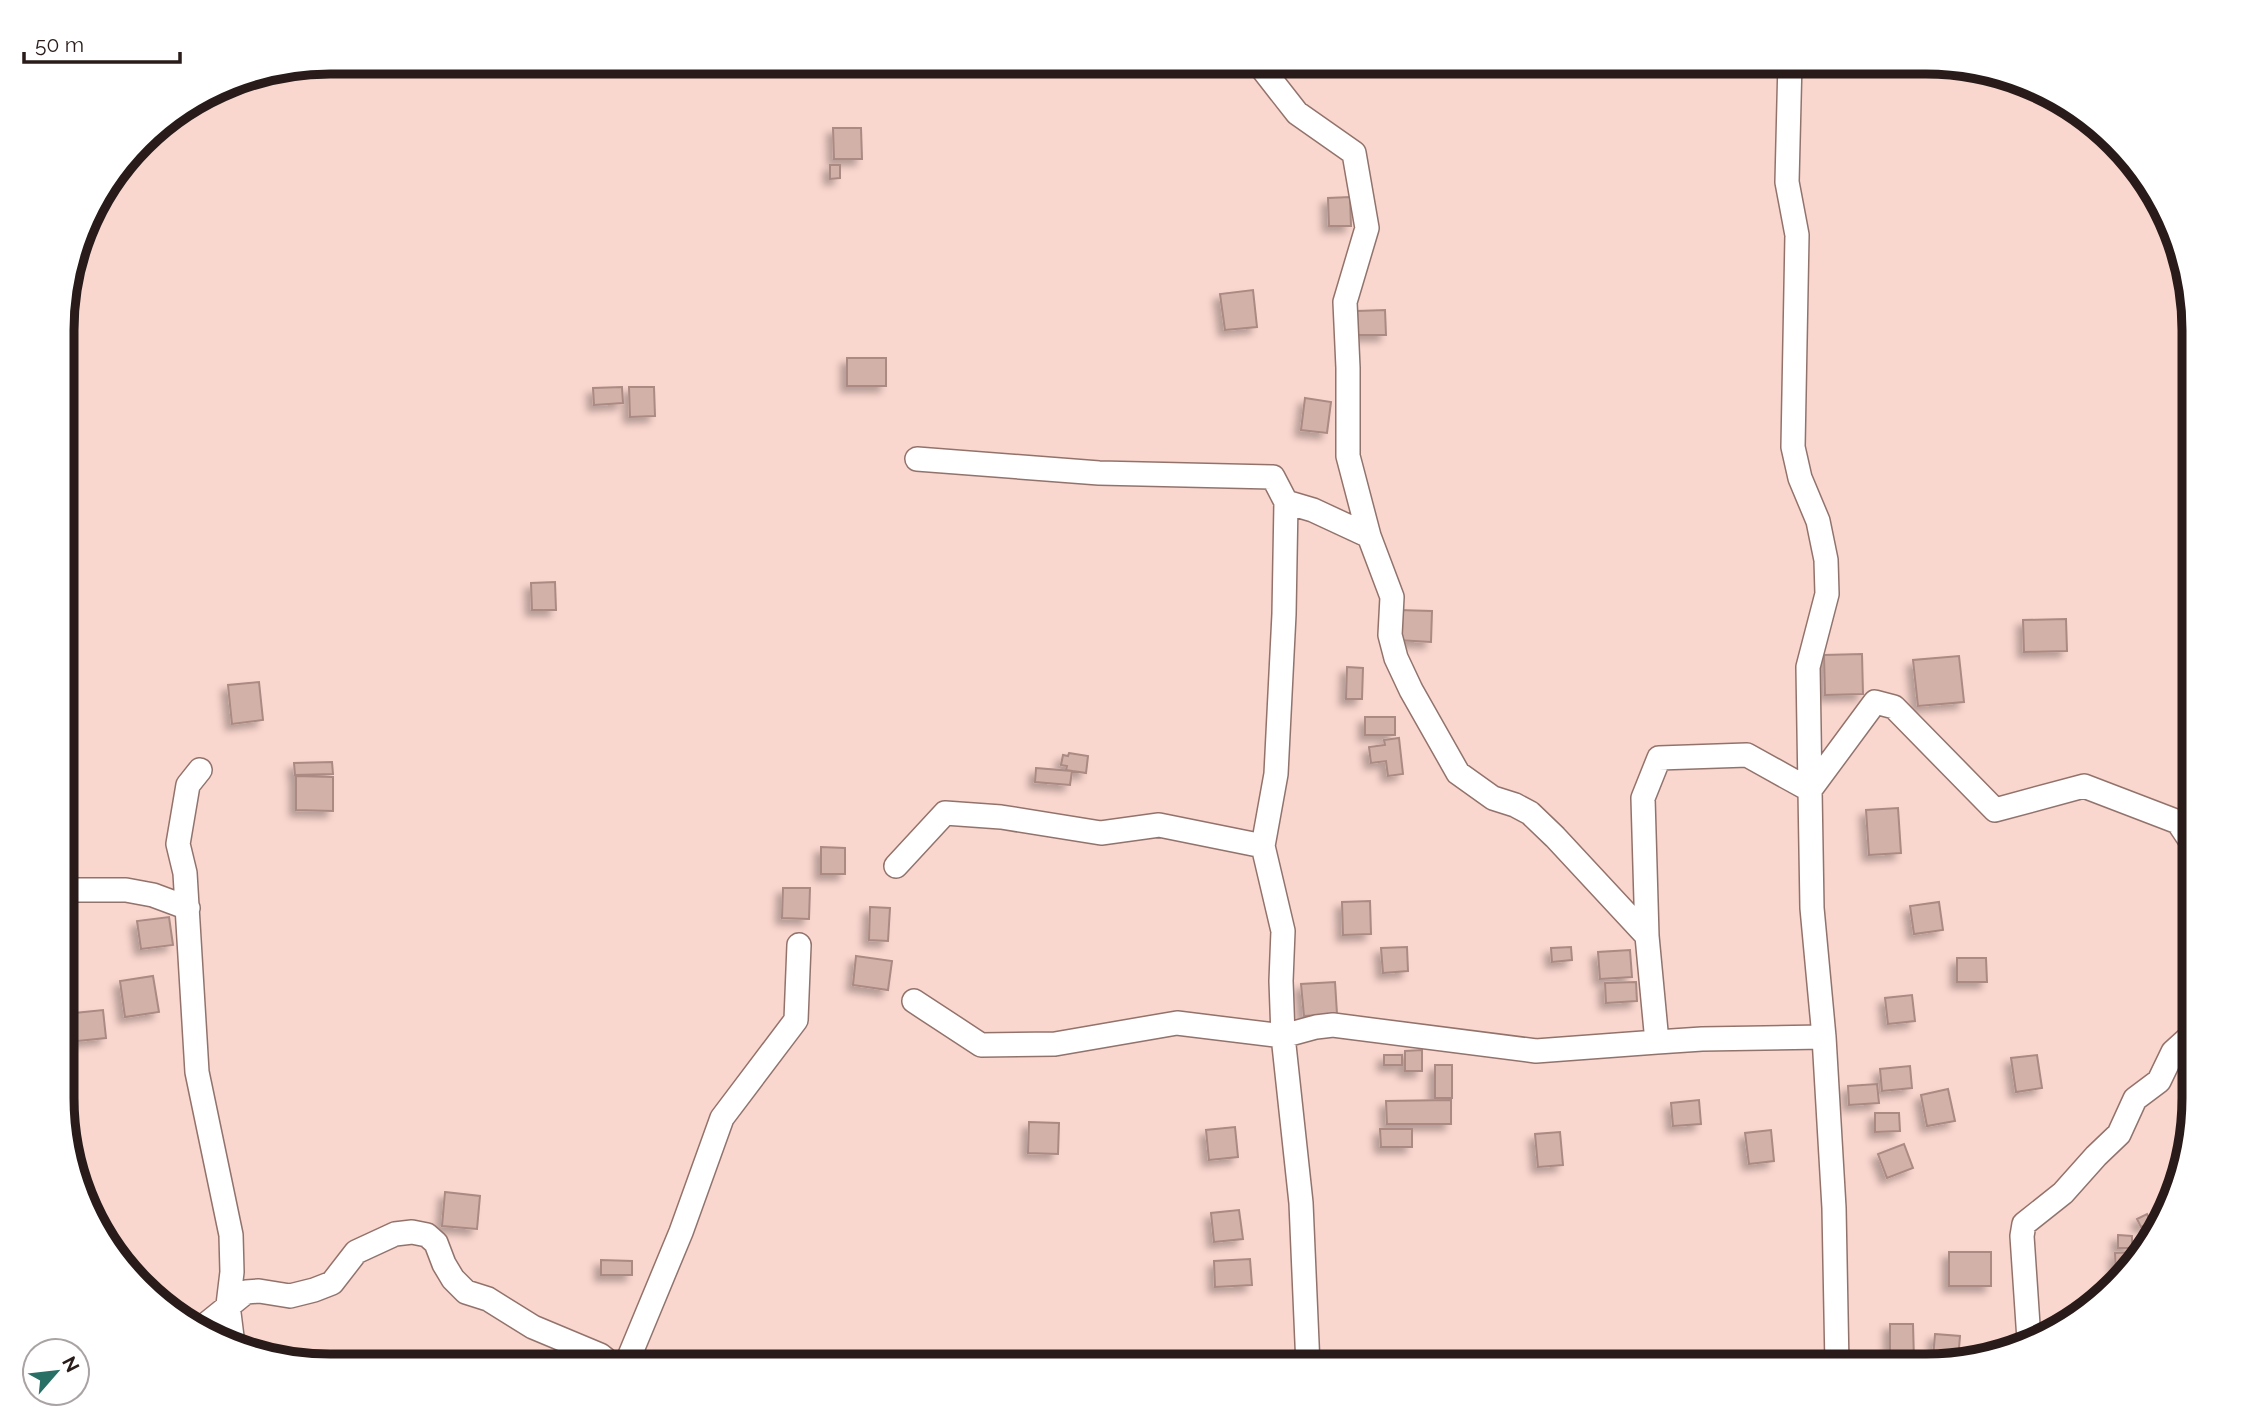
<svg xmlns="http://www.w3.org/2000/svg" width="2256" height="1428" viewBox="0 0 2256 1428" font-family="Raleway,sans-serif">
  <style>
    .building { fill: #d2b1a9; stroke: #aa8a83; stroke-width: 2; filter: url(#shadow) }
    .lines { fill: none; stroke-linecap: round; stroke-linejoin: round }
    .minor-casing { stroke: #92736c; stroke-width: 26 }
    .minor { stroke: #fff; stroke-width: 23 }
    .rim { fill: none; stroke: #281b19; stroke-width: 9 }
  </style>
  <defs>
    <filter id="shadow"><feDropShadow dx="-6" dy="6" stdDeviation="3.5" flood-color="#0004"/></filter>
  </defs>
  <rect width="100%" height="100%" fill="#f9d6ce"/>
  <path class="building" d="M833,128H861L862,159H834Z
    M830,165H840V178L830,179Z
    M1350,197L1351,226H1329L1328,198Z
    M1253,290L1257,327L1225,330L1220,294Z
    M1385,310L1386,335H1358L1357,311Z
    M847,358H886V386H847Z
    M622,387L623,403L594,405L593,388Z
    M629,387H654L655,416L630,417Z
    M1305,398L1331,402L1327,433L1301,430Z
    M555,582L556,610H532L531,583Z
    M1398,610L1432,611L1431,642L1397,640Z
    M2066,619L2067,651L2024,652L2023,620Z
    M1862,654L1863,694L1825,695L1824,655Z
    M1959,656L1964,702L1918,706L1913,660Z
    M1347,667L1363,668L1362,699H1346Z
    M259,682L263,720L232,724L228,685Z
    M1365,717H1395V735H1365Z
    M1399,738L1403,774L1388,776L1386,761L1371,763L1369,747L1385,745L1384,740Z
    M1069,753L1088,756L1086,773L1066,770L1067,766L1061,765L1063,755L1068,756Z
    M332,762L333,774L295,775L294,763Z
    M1036,768L1072,771L1070,785L1035,782Z
    M296,776L333,777V811L296,810Z
    M1898,808L1901,853L1869,855L1866,810Z
    M821,847L845,848V874H821Z
    M783,888H810L809,919L782,918Z
    M1370,901L1371,934L1343,935L1342,902Z
    M1939,902L1943,930L1914,934L1910,906Z
    M870,907L890,908L888,941L869,940Z
    M169,917L173,945L141,949L137,921Z
    M1407,947L1408,971L1383,973L1381,948Z
    M1571,947L1572,960L1552,962L1551,948Z
    M1630,950L1632,977L1600,979L1598,952Z
    M856,956L892,961L888,990L853,985Z
    M1957,958H1986L1987,982H1957Z
    M153,976L159,1012L125,1017L120,981Z
    M1335,982L1337,1014L1304,1016L1301,984Z
    M1636,982L1637,1001L1606,1003L1605,983Z
    M1912,995L1915,1021L1888,1024L1885,998Z
    M103,1010L106,1038L68,1042L65,1014Z
    M1422,1050V1071H1405V1051Z
    M1384,1055H1402V1065H1384Z
    M2037,1055L2042,1088L2016,1092L2011,1058Z
    M1435,1065H1452V1098H1435Z
    M1910,1066L1912,1088L1882,1091L1880,1069Z
    M1877,1084L1879,1103L1849,1105L1848,1086Z
    M1948,1089L1955,1121L1927,1126L1921,1095Z
    M1451,1100V1124H1387L1386,1101Z
    M1699,1100L1701,1124L1673,1126L1671,1103Z
    M1875,1113H1899L1900,1131L1875,1132Z
    M1029,1122L1059,1123L1058,1154L1028,1153Z
    M1235,1127L1238,1157L1209,1160L1206,1130Z
    M1380,1129H1412V1147H1381Z
    M1771,1130L1774,1161L1749,1164L1745,1133Z
    M1560,1132L1563,1165L1538,1167L1535,1134Z
    M1904,1144L1913,1168L1887,1178L1878,1154Z
    M445,1192L480,1196L477,1229L442,1226Z
    M1239,1210L1243,1239L1214,1242L1211,1213Z
    M2147,1214L2151,1223L2141,1227L2137,1219Z
    M2118,1235L2132,1236V1248H2118Z
    M1949,1252H1991V1286H1949Z
    M2136,1252V1260L2116,1278L2115,1253Z
    M1250,1259L1252,1285L1215,1287L1214,1261Z
    M601,1260L632,1261V1275H601Z
    M1890,1324H1913L1914,1360H1890Z
    M1935,1334L1960,1336L1958,1360L1933,1358Z"/>
  <g class="lines">
    <g class="minor-casing">
      <path id="minor" d="M1267,61L1261,67L1297,113L1354,153L1367,228L1345,302L1348,368V456L1369,536
        M1790,61L1787,182L1797,235L1793,447L1800,478L1818,521L1826,560L1827,594L1808,667L1810,790L1812,908L1824,1037L1834,1208L1837,1366
        M917,459L1099,473L1273,477L1286,502L1313,510L1369,536L1392,597L1390,635L1396,658L1411,690L1458,773L1493,798L1515,805L1530,813L1555,837L1647,936L1657,1042L1702,1039L1824,1037
        M1286,502L1284,614L1276,774L1263,846L1283,931L1281,981L1283,1036L1301,1203L1308,1366
        M200,770L188,785L178,844L185,873L197,1072L231,1235L232,1272L228,1305L233,1345
        M896,866L945,813L1001,817L1101,833L1159,825L1263,846
        M64,890H126L153,895L188,908
        M1647,936L1643,798L1659,758L1747,755L1810,790L1875,702L1894,707L1995,810L2084,786L2178,822L2194,846
        M914,1001L981,1045L1055,1044L1177,1023L1283,1036L1316,1027L1333,1025L1536,1051L1657,1042
        M199,1330L246,1292L259,1291L290,1296L314,1290L332,1283L356,1252L395,1234L412,1232L427,1235L436,1243L444,1264L453,1279L466,1292L488,1299L533,1327L600,1355L615,1367
        M2029,1340L2022,1236L2024,1224L2063,1193L2096,1156L2119,1134L2135,1099L2159,1081L2173,1052L2194,1033
        M625,1367L681,1232L722,1118L796,1020L799,945"/>
    </g>
    <use href="#minor" class="minor"/>
  </g>
  <path d="M0 0H2256V1428H0ZM330 74H1926A256 256 0 0 1 2182 330V1098A256 256 0 0 1 1926 1354H330A256 256 0 0 1 74 1098V330A256 256 0 0 1 330 74Z" fill="#fff" fill-rule="evenodd"/>
  <path class="rim" d="M330 74H1926A256 256 0 0 1 2182 330V1098A256 256 0 0 1 1926 1354H330A256 256 0 0 1 74 1098V330A256 256 0 0 1 330 74Z"/>
  <g transform="translate(56 1372) rotate(62)"><circle r="33" fill="#ffffff" stroke="#a9a4a3" stroke-width="2"/>
  <path d="M0-5L12 26L0 18L-12 26Z" fill="#286f66"/>
  <text y="-10" font-size="19" font-weight="bold" text-anchor="middle" fill="#281b19">N</text>
  </g>
  <path d="M24 52v10h156v-10" fill="none" stroke="#281b19" stroke-width="3.5"/>
  <text x="35" y="52" font-size="21" fill="#281b19" stroke="#ffffff" stroke-width="5" paint-order="stroke">50 m</text>
</svg>
